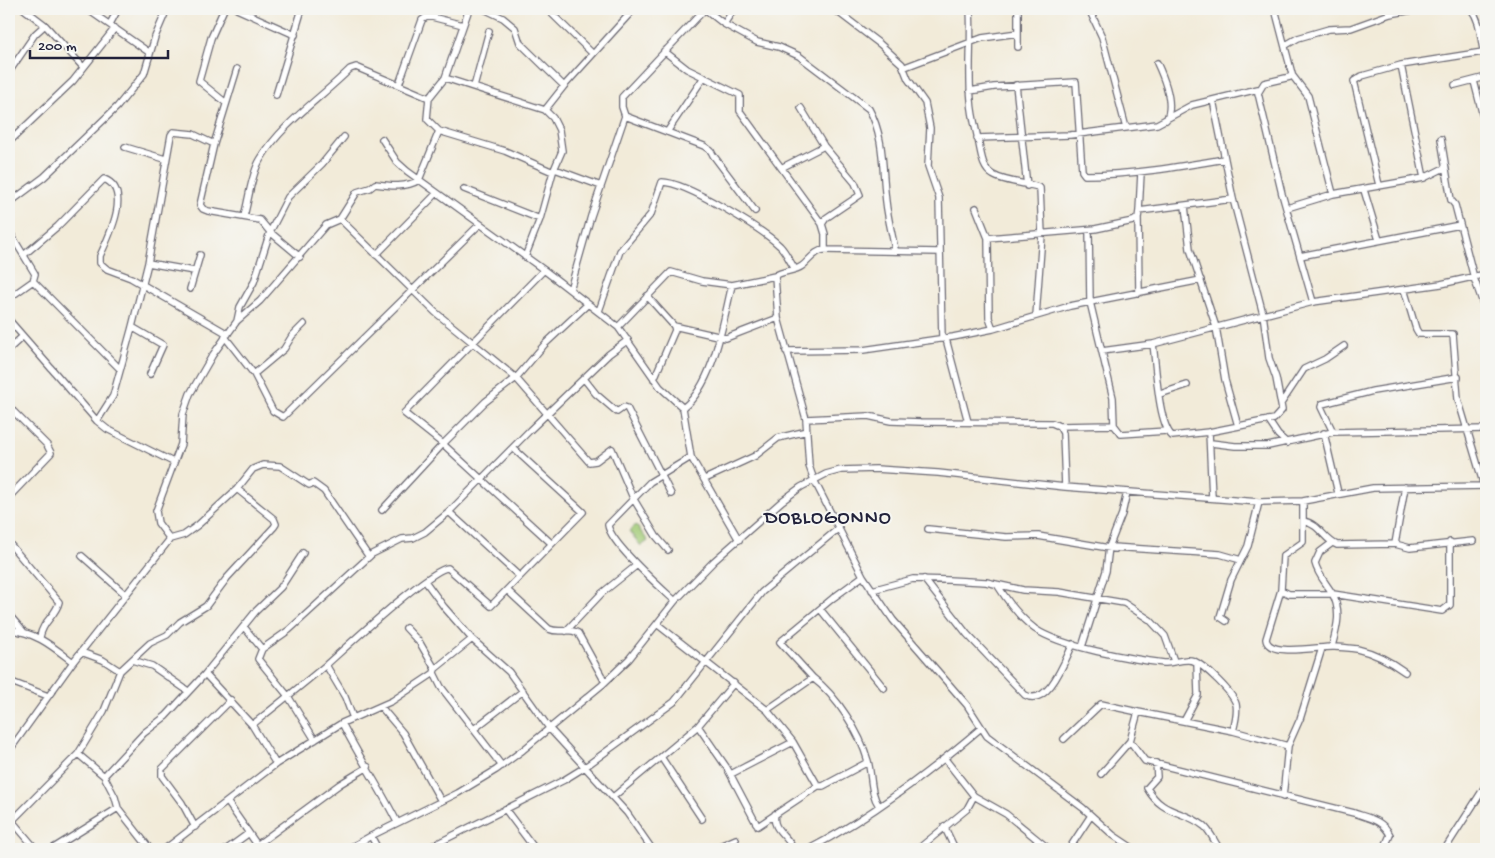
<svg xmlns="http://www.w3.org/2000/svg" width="1495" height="858" viewBox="0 0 1495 858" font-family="'Gochi Hand',sans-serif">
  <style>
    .green { fill: #a1ca75; stroke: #627658 }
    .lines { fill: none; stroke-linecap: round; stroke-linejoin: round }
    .minor-casing { stroke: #6b6872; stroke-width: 8 }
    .minor { stroke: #fff; stroke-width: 5.5 }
    .labels { text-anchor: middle; stroke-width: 4; stroke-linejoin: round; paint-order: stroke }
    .quarter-label { font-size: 20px; letter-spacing: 1px; fill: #22223b; stroke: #f6f6f2 }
  </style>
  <rect width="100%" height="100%" fill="#f6f6f2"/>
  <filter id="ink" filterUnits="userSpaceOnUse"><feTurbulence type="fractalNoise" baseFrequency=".02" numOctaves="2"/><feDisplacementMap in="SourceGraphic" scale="10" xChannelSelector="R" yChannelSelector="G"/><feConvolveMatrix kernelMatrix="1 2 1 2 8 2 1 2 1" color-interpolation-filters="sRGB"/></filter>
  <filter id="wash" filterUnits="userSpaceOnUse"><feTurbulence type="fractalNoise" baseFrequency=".0096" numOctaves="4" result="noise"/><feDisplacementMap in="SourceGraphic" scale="20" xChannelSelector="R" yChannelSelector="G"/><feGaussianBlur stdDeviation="1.12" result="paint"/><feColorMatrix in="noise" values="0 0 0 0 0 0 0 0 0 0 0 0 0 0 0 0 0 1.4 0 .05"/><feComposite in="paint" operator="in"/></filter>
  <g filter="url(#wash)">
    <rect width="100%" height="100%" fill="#f2ebd9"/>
    <path class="green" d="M636,525L648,541L641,546L629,531Z"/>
  </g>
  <g filter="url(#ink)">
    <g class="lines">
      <g class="minor-casing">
        <path id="minor" d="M24,9L45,25L83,67
          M87,9L150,53
          M224,9L211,38L199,81L226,103
          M237,9L295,35
          M469,9L445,78L429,98L427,119L439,131L505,151L553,172
          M484,9L503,18L515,28L520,43L564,86
          M547,9L593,54
          M705,9L724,24L757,42L779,47L799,56L869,109C887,141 881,180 888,215C890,227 893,238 895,250
          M834,9L880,44L902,64L908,79L925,103L930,128L928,166L939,198L942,339
          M970,9C972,40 968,70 971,100C972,118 977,132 980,149C982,159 984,170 993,175C1006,183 1035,184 1040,188L1042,235L1036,316
          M1018,9V47
          M1089,9L1102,37L1126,128
          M1275,9L1292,74L1290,77L1264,83L1258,93L1282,194L1313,302
          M1471,9C1483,24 1479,42 1486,60
          M110,24L118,9
          M724,24L734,9
          M1286,45L1298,38L1329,29L1351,28L1390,14L1418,9
          M664,51L687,69L740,95V111L822,224
          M1157,63C1164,78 1175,105 1166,120
          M905,67L982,38L1018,33
          M237,69L214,144L200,205L203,209L208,211L260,220L270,232L300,257
          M9,72L35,34L45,25
          M1292,75L1308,96L1333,194
          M445,78L545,110L553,118L559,130L562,151L553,172L540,219L525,257
          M1474,81L1486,128
          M399,84L422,20L428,16L463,25
          M1016,85L1027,186
          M1455,85L1486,77
          M474,87L489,31
          M970,91L994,87L1076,82L1082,171L1085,175C1132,175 1178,167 1224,159
          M276,95L302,9
          M801,108L824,146L855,183L860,195L826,218L822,224L825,234V250C816,249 809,261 802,266C794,272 783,270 775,276L778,318L806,419L809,466L814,480L863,576L893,620L967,705L987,736L1083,808L1113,835L1134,849
          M545,110L564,86L634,9
          M625,116L704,146L711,151L713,155L755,211
          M667,132L704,77
          M977,138L1070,135L1157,124L1192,105L1258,89
          M382,139L397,162L407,171L544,270L618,327L660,387L683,408L691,457L739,540
          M1441,139L1451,200L1455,205L1474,278L1486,312
          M9,142L73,81L115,28
          M125,147L165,159
          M783,167L824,146
          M555,169L601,186
          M1424,178L1401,65L1483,52
          M1379,185L1354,81L1362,76L1401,65
          M464,189L540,219
          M1364,190L1379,240
          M9,203L44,177L117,107L144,74L155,37L167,9
          M1185,206L1190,249L1216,327L1225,380L1238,426
          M976,208L988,238L989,318L993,329
          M1287,208L1333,194L1424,178L1444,168
          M1139,211L1141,173
          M244,216C249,199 251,175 260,160C281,124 321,98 350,69L356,67L429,98
          M1138,218L1139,293
          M340,219L435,312L516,378L589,462L596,461L612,449L633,498L656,536L668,550
          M1089,230L1090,302L1113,398L1114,425L1121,434L1167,431
          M9,231L35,274L33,281
          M988,238L1095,229L1133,221L1138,218L1139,211L1233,199
          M825,250L939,252
          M25,254L58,226L104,179C133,190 108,238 100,256V263L107,269L131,278L228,334
          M376,255L437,193
          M1300,256L1460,225
          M148,263L194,271
          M544,270L404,413L443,444L551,543
          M190,289L200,255
          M1404,289L1416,329L1419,334H1453L1458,399L1484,486
          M570,290L591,216L625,116L622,107V97L705,9
          M647,296L674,326L675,330L654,379
          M9,298L33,281L120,369
          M599,311L620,251L651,214L662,182C686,182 762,229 780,246C786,252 790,262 795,269
          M9,320L97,421L107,429L173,462
          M237,321L240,307L254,282L270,232L288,197L322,164L344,137
          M674,326L726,338L778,318
          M132,327L163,345L150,374
          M618,327L671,272L702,281L732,285L775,276
          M225,337L254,374L273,411L283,417L479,225
          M946,339L968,422
          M1153,344C1156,365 1158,423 1172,436L1209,432L1274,419L1282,410L1276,378L1269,358L1263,314L1233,199L1213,100
          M9,349L22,337
          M786,351L863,350L953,337L993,329L1070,306L1201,280
          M1102,351L1153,344L1313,302L1441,284L1486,274
          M254,374L284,349L292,336L304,324
          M585,380L596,394L617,412L624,407L627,408L671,494
          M1160,394L1187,385
          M1282,402L1304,369L1325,359L1344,346
          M9,407L47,445L51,453L9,497
          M683,408C714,384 723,322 732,285
          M806,419L868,416L891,421L921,422L1052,423L1059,426L1063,433L1065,487
          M1268,420L1278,435L1287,443
          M97,421L113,396L132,327L148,263L171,135L173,132L193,134L214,144
          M1059,426L1114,425
          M1209,432L1212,498
          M1333,432L1321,407L1322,404L1373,391L1458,377
          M1324,433L1338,493
          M1211,443L1235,446H1268L1333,432L1486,429
          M705,479L755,456L778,438L807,431
          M1303,501V542L1283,556L1281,590L1266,639C1268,658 1321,646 1334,647C1341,647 1349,648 1357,649C1375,653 1390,661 1405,672
          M382,510L443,444L485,402L516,378L545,344L588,304
          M449,512L519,576
          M1303,521C1320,524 1324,540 1337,545L1395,544L1410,548L1473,541
          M928,529L1006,537L1038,536L1115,549
          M170,539L158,523L156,511L181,444L183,414L190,394L212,356L237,321L260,301L326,225L340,219L357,192L370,188L375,184C390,186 406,188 419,180L439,131
          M9,543L59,602C56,616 43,620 40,637
          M1332,543L1320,552L1315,563C1318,575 1326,583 1332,593C1342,611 1337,628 1332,646
          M1395,544L1405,487
          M1112,547L1220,554L1241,560
          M82,556L126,595
          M924,579L967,634L1025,695C1048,708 1065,660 1073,644
          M425,581L444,607L472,639L509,672L549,728L627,813L652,849
          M998,586C1008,602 1019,617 1035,629C1061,647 1131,659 1164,663C1174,664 1184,657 1194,661C1205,666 1233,693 1236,704C1238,713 1235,723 1233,731
          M507,590L549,629C560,634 568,627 578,633L605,682
          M872,590L913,579L948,580L986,582L1023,590L1059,592L1124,603L1150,620L1165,636L1174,661
          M1281,590L1289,594H1333L1442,611L1450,605V542
          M675,601C660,587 610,543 608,525L650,482L691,457
          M820,609L884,688
          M9,615L23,631
          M1226,621L1220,617L1231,580L1248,546L1259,502
          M657,624L767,710L793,742L818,786H823L868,762
          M244,627L262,649
          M406,628L420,643L435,669
          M9,630C36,632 52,646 73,662
          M566,631L602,593L637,565
          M472,639L435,669L434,673L441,687L502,766
          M1082,647L1106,571L1109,547L1122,514L1127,492
          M81,652L103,660L120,671
          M132,660L152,666L188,691
          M326,665L345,697L353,718
          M813,678L780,642L833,598L863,576
          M9,684L14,683L48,696
          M381,707L403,733L441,801
          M767,710L813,678C837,696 860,733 868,761C872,776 870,793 879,806
          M1184,721L1198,695L1197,663
          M342,723C359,757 380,788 397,822
          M252,725C277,705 302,685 326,665C344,649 431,568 448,568L491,606L583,512L513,448
          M698,726L727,768L756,823
          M474,729L523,691
          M1064,739L1101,704L1138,712
          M315,740L288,696L258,659L262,649L289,630L372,554L402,539L413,538L425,532L449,512L530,430L609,354L628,340
          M1288,746L1233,731L1138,712L1130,741L1145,761L1354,813C1368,818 1383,820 1390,835L1384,849
          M9,751L73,662L170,539L184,535L198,525L237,489L253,469L263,465L280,466L309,485L313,483L324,491L369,557
          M78,754L104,776L115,797L118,808L150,849
          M661,757L702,819
          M1156,763L1157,777L1147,788C1163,816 1182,809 1204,826C1210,831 1214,841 1219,848L1217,849
          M276,764L342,723L392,701L434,673
          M731,774L793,742
          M1101,774L1130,741
          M104,776L144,733L166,716L205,674L256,611L281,587L303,553
          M974,796L1006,814L1049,849
          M613,797L698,726L734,683
          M1283,797L1288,746L1300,719L1322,648
          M228,803L260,849
          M505,809L535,849
          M775,814C771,830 789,836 793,849
          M13,822L36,849
          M9,824L78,754L104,711L120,671L150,643L167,635L180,622L206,606L227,578L274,527L276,524L274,519L237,489
          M758,826L818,786
          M944,826L955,849
          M195,827L182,803L162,776V769L231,700
          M371,836L378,849
          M257,845L340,784L368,767
          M52,849L118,808
          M165,849L276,764L252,725L205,674
          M227,849L249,833
          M348,849L371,836L458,793L496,770L523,750L602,685L629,659L675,601L714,561L782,501L801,487L826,474L841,470L876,469L938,473L1065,487L1259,502L1303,501L1373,488L1486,486
          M426,849L564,780L585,767L674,702L762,592L839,528
          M713,849L736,839
          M809,849C871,817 928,773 981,728
          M918,849L967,809L974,796L945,759
          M1026,849L1039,842
          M1069,849L1090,817
          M1445,849L1486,785"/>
      </g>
      <use href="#minor" class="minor"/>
    </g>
  </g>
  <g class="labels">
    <g class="quarter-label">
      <text x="828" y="523">DOBLOGONNO</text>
    </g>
  </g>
  <rect width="1495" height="858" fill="none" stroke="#f6f6f2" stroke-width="30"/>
  <path d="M30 50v8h138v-8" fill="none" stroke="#22223b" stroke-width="2.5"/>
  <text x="38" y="50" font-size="15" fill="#22223b" stroke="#f6f6f2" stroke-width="4" paint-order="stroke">200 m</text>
</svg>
